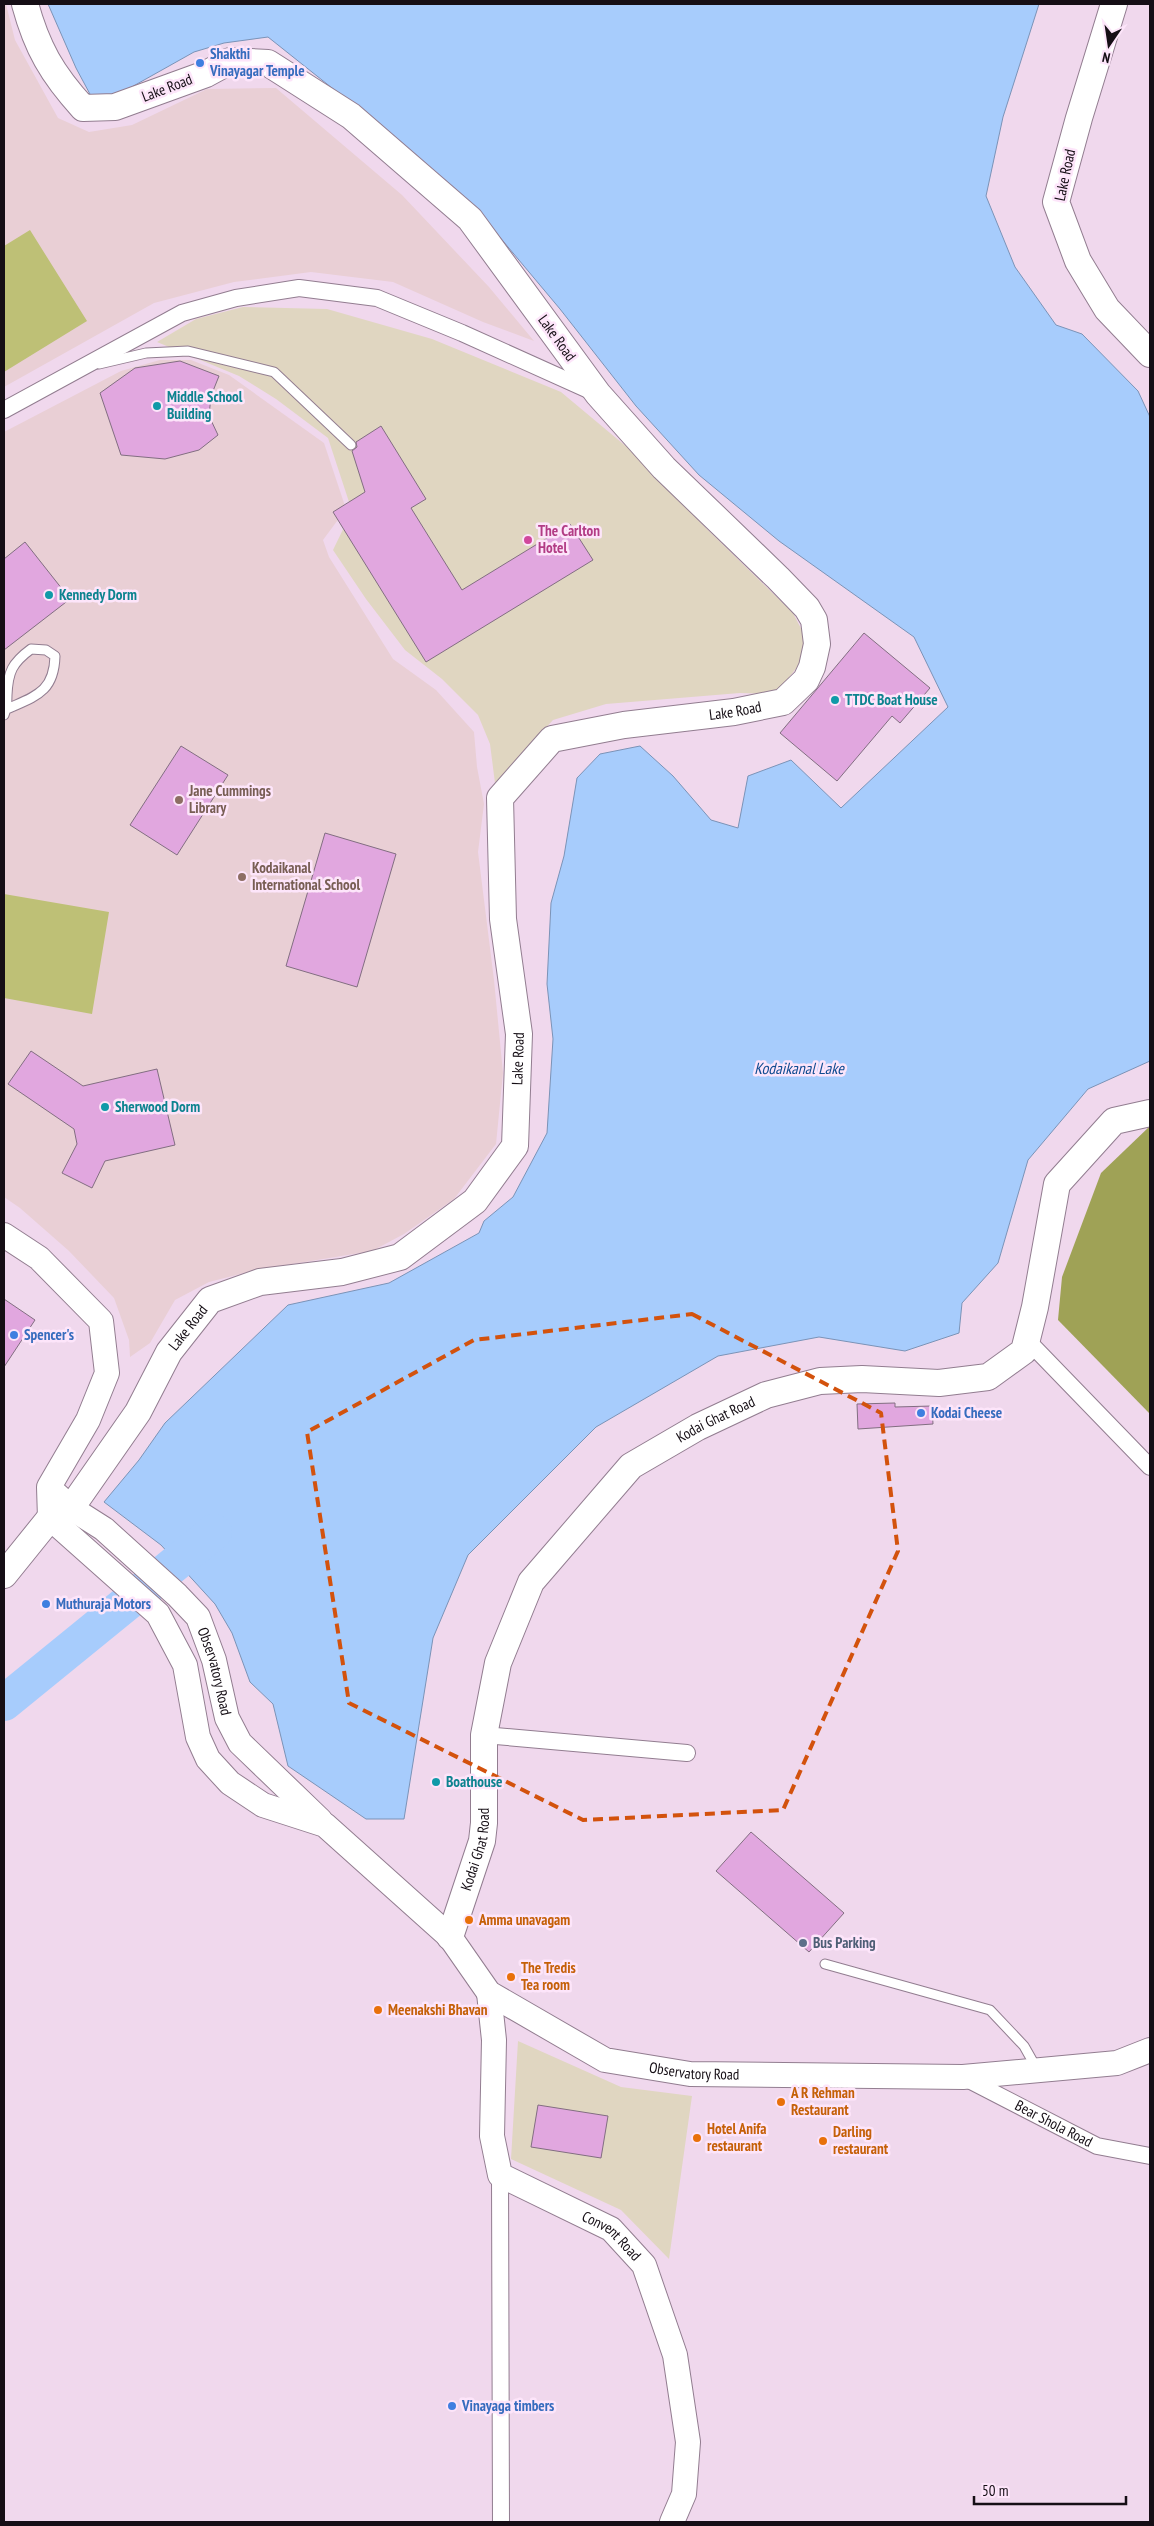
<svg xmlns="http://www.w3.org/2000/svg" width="1154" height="2526" viewBox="0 0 1154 2526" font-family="'PT Sans Narrow',sans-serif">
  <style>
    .commercial { fill: #e0d6c1 }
    .education { fill: #e9cfd5 }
    .green { fill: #bec076 }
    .forest { fill: #9fa256 }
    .water { fill: #a7ccfc; stroke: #7b93b7 }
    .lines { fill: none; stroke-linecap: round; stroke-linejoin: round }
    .river { stroke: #a7ccfc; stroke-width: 36 }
    .building { fill: #e1a7df; stroke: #826e81 }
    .service-casing { stroke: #927d90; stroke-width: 11 }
    .minor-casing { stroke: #927d90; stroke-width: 18 }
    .secondary-casing { stroke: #927d90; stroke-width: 26 }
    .primary-casing { stroke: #927d90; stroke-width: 28 }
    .service { stroke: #fff; stroke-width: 9 }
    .minor { stroke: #fff; stroke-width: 16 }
    .secondary { stroke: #fff; stroke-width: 24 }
    .primary { stroke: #fff; stroke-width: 26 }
    .marked { fill: none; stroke: #d3520d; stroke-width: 4; stroke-dasharray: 10 6; stroke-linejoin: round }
    .shop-dot { fill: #3f7fe0; stroke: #fde5fa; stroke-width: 2 }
    .culture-dot { fill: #0f9aa8; stroke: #fde5fa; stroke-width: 2 }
    .hotel-dot { fill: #d1479c; stroke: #fde5fa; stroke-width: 2 }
    .education-dot { fill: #8d6e63; stroke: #fde5fa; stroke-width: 2 }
    .food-dot { fill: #e8710a; stroke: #fde5fa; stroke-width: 2 }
    .service-dot { fill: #5c6f8a; stroke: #fde5fa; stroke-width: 2 }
    .labels { text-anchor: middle; stroke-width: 5; stroke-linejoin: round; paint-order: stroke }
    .shop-label { font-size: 15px; font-weight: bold; fill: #366cbe; stroke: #fde5fa; text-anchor: start }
    .street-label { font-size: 15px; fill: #150e15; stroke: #fde5fa }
    .culture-label { font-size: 15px; font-weight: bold; fill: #0d838f; stroke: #fde5fa; text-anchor: start }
    .hotel-label { font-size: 15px; font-weight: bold; fill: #b23c85; stroke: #fde5fa; text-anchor: start }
    .education-label { font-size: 15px; font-weight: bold; fill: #785e54; stroke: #fde5fa; text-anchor: start }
    .food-label { font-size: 15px; font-weight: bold; fill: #c56008; stroke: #fde5fa; text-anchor: start }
    .service-label { font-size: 15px; font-weight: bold; fill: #4e5e75; stroke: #fde5fa; text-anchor: start }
    .water-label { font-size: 16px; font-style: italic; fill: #0f4b90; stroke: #fde5fa }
  </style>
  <rect width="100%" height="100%" fill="#f0d8ed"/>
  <path class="commercial" d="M243,307L327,309L432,339L561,392L628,448L708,530L793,613L808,642L798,666L776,694L740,693L606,704L553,720L495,783L490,744L478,715L442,679L405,650L366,599L333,550L352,511L328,438L276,399L239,376L157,342L196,319Z
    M518,2041L621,2087L692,2096L669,2259L621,2210L511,2159Z"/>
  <path class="education" d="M4,4H6L15,40L58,118L89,132L132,125L207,89L276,88L402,195L489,287L534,341L483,322L393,282L311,272L234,282L154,303L4,387Z
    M160,360H191L229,375L324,443L346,509L323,540L329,557L393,659L436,690L474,732L477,767L484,804L478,852L494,980L503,1073L496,1144L454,1199L404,1234L372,1251L256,1270L209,1282L175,1300L150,1343L130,1357L129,1340L114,1298L69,1251L20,1208L4,1197V432L121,371Z"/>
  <path class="green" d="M30,230L87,321L4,372V246Z
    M4,894L109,912L92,1014L4,998Z"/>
  <path class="forest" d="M1150,1126V1414L1058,1320L1062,1277L1101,1173Z"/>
  <path class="water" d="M48,4H1039L1003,117L986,196L1015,267L1056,325L1082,334L1138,391L1150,417V1061L1088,1089L1028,1160L998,1263L962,1303L959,1333L905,1351L819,1337L718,1356L596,1427L468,1555L433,1638L404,1819H366L288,1766L273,1704L250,1682L232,1633L215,1604L161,1545L104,1502L139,1460L165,1423L288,1305L389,1283L479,1233L484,1221L513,1197L547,1133L553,1039L547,984L551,903L564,856L577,778L600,754L640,746L673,776L711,820L738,828L748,776L791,760L841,808L948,707L914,637L779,541L699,475L636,406L560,309L477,210L386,131L268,37L224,43L194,52L112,98L91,96L76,68Z"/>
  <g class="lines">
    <path class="river" d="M4,1703L214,1532"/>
  </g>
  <path class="building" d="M180,361L219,376L211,396L209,416L218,435L199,450L165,459L121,455L100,393L135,368Z
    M381,426L426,499L411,508L462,590L570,524L593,560L426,662L333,512L365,492L352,451L357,447L356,442Z
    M25,542L70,599L4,650V559Z
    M864,633L930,688L900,723L892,716L837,781L780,733Z
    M181,746L228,775L177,855L130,825Z
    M325,833L396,854L357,987L286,966Z
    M31,1051L83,1086L157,1069L175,1145L105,1161L92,1188L62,1173L77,1144L74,1129L8,1084Z
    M4,1299L35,1320L4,1367Z
    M895,1403V1407L932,1406L933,1424L858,1429L857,1404Z
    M751,1832L844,1913L809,1952L716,1871Z
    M538,2105L608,2116L601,2158L531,2147Z"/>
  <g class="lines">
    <g class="service-casing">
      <path id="service" d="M99,364L146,353L188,351L274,372L351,445
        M4,715C7,708 7,702 7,695C8,672 12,663 31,649L46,650L55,656C54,692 36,696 7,709
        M825,1964L990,2010L1024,2046L1037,2069"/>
    </g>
    <g class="minor-casing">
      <g id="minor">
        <path d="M4,410L182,313L236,298L299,288L377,298L462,333L593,392"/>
        <path d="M1027,1340L1150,1467"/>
        <path d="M484,1735L687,1753"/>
        <path id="s1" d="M963,2077L1097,2146L1150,2156"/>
        <path d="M500,2175L501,2522"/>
      </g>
    </g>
    <g class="secondary-casing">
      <g id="secondary">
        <path id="s2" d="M4,1235L39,1258L101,1321L107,1373L88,1420L49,1487L50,1518L158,1614L185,1665L198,1737L208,1759L230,1783L263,1805L325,1825L450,1937L489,1993L605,2060L690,2074L963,2077L1117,2063L1150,2050"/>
        <path id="s3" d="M57,1495L71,1508L104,1529L177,1595L198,1617L214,1660L227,1718L240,1743L320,1820"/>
        <path id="s4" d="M489,1993L494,2040L492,2136L500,2175L611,2229L644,2265L675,2355L688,2442L684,2494L672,2522"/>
      </g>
    </g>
    <g class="primary-casing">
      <g id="primary">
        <path d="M1114,4L1079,118L1056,202L1078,261L1107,309L1150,354"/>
        <path id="s5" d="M4,1575L50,1518L71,1508L138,1412L169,1352L210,1300L260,1282L342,1272L400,1257L475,1201L515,1146L519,1034L503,919L500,798L552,739L624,725L734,712L783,702L806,680L812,667L817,644L814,620L807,608L778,578L664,468L598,394L470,219L351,116L268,63L230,61L206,74L115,107L83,108C52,74 37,48 25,4"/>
        <path id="s6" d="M450,1937L482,1841L484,1823V1735L498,1663L531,1582L631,1466L698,1427L766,1395L820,1381L862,1379L939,1383L988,1377L1024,1351L1035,1307L1057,1184L1114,1121L1150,1113"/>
      </g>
    </g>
    <use href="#service" class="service"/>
    <use href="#minor" class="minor"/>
    <use href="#secondary" class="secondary"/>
    <use href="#primary" class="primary"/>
  </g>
  <path class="marked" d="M692,1314L881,1413L898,1551L783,1810L583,1820L349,1703L307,1432L474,1340Z"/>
  <g class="shop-dot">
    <circle cx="200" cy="63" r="5"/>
    <circle cx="14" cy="1335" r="5"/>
    <circle cx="921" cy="1413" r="5"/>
    <circle cx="46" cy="1604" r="5"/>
    <circle cx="452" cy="2406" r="5"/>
  </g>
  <g class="culture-dot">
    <circle cx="157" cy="406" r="5"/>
    <circle cx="49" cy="595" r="5"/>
    <circle cx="835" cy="700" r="5"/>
    <circle cx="105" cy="1107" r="5"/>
    <circle cx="436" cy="1782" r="5"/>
  </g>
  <circle class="hotel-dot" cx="528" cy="540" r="5"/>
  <g class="education-dot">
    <circle cx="179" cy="800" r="5"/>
    <circle cx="242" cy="877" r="5"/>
  </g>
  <g class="food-dot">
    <circle cx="469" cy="1920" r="5"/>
    <circle cx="511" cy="1977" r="5"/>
    <circle cx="378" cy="2010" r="5"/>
    <circle cx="781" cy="2102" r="5"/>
    <circle cx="697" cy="2138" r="5"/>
    <circle cx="823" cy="2141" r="5"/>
  </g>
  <circle class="service-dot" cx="803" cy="1943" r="5"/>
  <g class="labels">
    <g class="shop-label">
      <text x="210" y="59">Shakthi<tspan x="210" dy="17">Vinayagar Temple</tspan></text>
      <text x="24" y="1340">Spencer's</text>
      <text x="931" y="1418">Kodai Cheese</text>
      <text x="56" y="1609">Muthuraja Motors</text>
      <text x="462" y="2411">Vinayaga timbers</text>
    </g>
    <g class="street-label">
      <text transform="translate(167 88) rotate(-21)" y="5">Lake Road</text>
      <text transform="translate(1065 175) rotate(-78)" y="5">Lake Road</text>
      <text transform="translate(557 338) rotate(54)" y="5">Lake Road</text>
      <text dy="5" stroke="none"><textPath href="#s5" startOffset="1318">Lake Road</textPath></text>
      <text dy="5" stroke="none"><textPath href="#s5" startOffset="792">Lake Road</textPath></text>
      <text dy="5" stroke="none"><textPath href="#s5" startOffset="312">Lake Road</textPath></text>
      <text dy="5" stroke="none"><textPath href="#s6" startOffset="618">Kodai Ghat Road</textPath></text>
      <text dy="5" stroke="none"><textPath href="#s3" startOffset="244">Observatory Road</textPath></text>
      <text dy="5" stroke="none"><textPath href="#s6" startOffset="92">Kodai Ghat Road</textPath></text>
      <text dy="5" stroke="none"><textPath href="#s2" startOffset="1239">Observatory Road</textPath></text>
      <text dy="5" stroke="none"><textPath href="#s1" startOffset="102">Bear Shola Road</textPath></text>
      <text dy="5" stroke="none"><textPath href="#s4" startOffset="311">Convent Road</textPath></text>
    </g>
    <g class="culture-label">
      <text x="167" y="402">Middle School<tspan x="167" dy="17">Building</tspan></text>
      <text x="59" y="600">Kennedy Dorm</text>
      <text x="845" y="705">TTDC Boat House</text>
      <text x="115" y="1112">Sherwood Dorm</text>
      <text x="446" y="1787">Boathouse</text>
    </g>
    <g class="hotel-label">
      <text x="538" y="536">The Carlton<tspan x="538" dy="17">Hotel</tspan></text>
    </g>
    <g class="education-label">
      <text x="189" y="796">Jane Cummings<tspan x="189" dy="17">Library</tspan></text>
      <text x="252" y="873">Kodaikanal<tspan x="252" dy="17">International School</tspan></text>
    </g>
    <g class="food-label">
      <text x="479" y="1925">Amma unavagam</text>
      <text x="521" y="1973">The Tredis<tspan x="521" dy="17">Tea room</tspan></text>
      <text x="388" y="2015">Meenakshi Bhavan</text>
      <text x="791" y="2098">A R Rehman<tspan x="791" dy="17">Restaurant</tspan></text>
      <text x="707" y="2134">Hotel Anifa<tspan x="707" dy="17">restaurant</tspan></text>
      <text x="833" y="2137">Darling<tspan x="833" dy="17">restaurant</tspan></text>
    </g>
    <g class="service-label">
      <text x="813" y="1948">Bus Parking</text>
    </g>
    <g class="water-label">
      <text x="799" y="1074">Kodaikanal Lake</text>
    </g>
  </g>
  <rect width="1154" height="2526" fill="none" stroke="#150e15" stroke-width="10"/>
  <g transform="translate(1109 45) rotate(193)" stroke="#fde5fa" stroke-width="4" paint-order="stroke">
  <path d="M0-4L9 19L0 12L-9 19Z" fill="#150e15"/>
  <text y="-8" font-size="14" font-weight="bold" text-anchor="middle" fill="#150e15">N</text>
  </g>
  <path d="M974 2496v8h152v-8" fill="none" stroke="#150e15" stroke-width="2.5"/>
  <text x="982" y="2496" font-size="15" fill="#150e15" stroke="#fde5fa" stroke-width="4" paint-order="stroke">50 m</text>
</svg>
